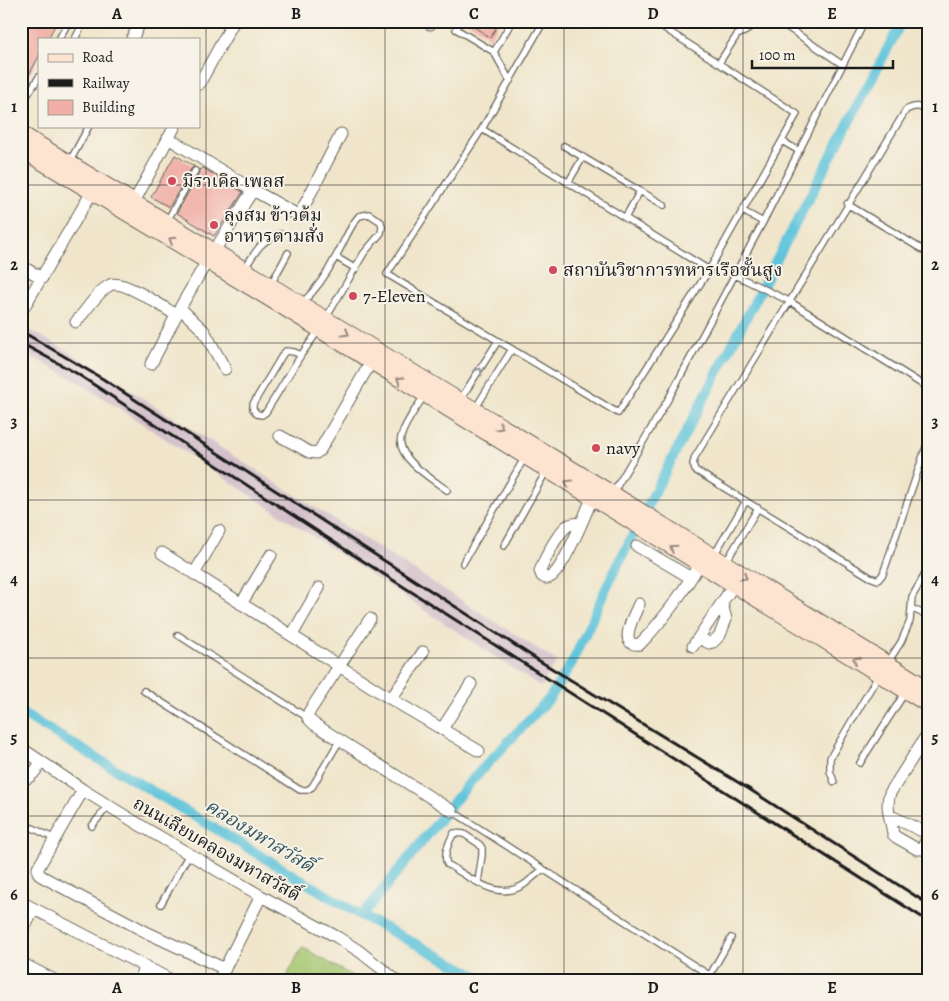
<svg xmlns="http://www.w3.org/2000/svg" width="949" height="1001" viewBox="0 0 949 1001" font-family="Alegreya,'Noto Serif Thai',serif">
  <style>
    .industrial { fill: #d1bdc9 }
    .green { fill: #a4c56d; stroke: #607044 }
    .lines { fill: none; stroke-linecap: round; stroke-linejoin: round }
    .canal { stroke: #5cc3da; stroke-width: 10 }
    .building { fill: #f1aea6 }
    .lane-casing { stroke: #666259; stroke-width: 8 }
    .street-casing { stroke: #666259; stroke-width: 13 }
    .secondary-casing { stroke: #666259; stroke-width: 18 }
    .lane { stroke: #fff; stroke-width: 5.5 }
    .street { stroke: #fff; stroke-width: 11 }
    .secondary { stroke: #fde4d1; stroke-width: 16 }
    .rail { stroke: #1c1c1c; stroke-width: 3 }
    .oneway { stroke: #988a80 }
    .oneway2 { stroke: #999 }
    .grid { fill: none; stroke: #1c1c1c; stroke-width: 1; stroke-opacity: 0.55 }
    .poi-dot { fill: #d1495b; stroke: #f7f3e8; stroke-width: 2 }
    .labels { text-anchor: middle; stroke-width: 4; stroke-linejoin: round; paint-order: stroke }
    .poi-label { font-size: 18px; fill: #1c1c1c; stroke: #f7f3e8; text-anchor: start }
    .street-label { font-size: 18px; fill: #1c1c1c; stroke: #f7f3e8 }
    .water-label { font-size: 19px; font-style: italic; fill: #32565e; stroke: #f7f3e8 }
    .neatline { fill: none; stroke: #1c1c1c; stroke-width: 2 }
    .grid-label { font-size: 16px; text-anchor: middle; font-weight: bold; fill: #1c1c1c }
  </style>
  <rect width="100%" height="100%" fill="#f7f3e8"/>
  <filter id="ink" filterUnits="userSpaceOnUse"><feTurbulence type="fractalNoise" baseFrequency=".02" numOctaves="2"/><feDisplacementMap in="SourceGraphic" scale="10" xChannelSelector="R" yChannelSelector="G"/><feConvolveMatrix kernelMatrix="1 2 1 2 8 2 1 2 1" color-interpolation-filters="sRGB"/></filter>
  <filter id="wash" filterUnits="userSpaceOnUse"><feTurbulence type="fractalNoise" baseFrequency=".0096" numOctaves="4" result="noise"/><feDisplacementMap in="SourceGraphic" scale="20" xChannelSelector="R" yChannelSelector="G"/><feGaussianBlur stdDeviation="1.12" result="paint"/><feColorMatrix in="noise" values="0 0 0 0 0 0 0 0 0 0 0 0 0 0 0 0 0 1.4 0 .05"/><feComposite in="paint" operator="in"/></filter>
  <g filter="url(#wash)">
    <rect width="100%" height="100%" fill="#f0e5ca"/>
    <path class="industrial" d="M21,325L73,354L557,661L541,687L82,384L21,351Z"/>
    <path class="green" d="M302,947L359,980H285Z"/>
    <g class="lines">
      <path class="canal" d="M21,713L362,916L485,980
        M362,916L470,782L549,699L573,661L608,584L651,499L902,21"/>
    </g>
    <g id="blocks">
      <path class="building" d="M21,21H57L48,39H39V56L29,75L21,71Z
        M466,21H500L490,38Z
        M175,155L194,166L191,169L169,207L151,197Z
        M203,168L243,192L214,236L177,213L199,173V169L201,170Z"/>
    </g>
  </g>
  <g filter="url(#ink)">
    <use href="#blocks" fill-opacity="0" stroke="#666259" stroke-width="1"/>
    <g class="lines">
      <g class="lane-casing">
        <path id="lane" d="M397,21L400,23
          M461,21L456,29L494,52L510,81
          M544,21L482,129L387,274L618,413L709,270L797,114L653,21
          M778,21L843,65
          M59,39L69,21
          M75,39L80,29L79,21
          M494,52L512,21
          M719,63L737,35L746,31L755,21
          M21,105L39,77
          M928,111C919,106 915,105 906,110L695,457L693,464L695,470L870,577L878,580L883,574L928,441
          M482,129L709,270
          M782,141L799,151
          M564,146L640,191L625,218
          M70,161L89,126
          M568,183L583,157
          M640,191L664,205
          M847,204L928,253
          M743,211L763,222
          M167,221L195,171
          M336,257L356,269
          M245,268C256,251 260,241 280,234
          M735,275L789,301L928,388
          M271,284L288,253
          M302,303C316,290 327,274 336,256C344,243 349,227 359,216L369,214L381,222L382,227L381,233L364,253L326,318
          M301,355L294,352L286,351L283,354L253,404V409L257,414L262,415L266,412L301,355L319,330
          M424,396C416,409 405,422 401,437C396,458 432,479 447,490
          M460,400L498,341
          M475,409L512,349
          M613,493L670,396L763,222L865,21
          M504,546L547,470
          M714,555L746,501
          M726,562L758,508
          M463,563L525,457
          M911,608L928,616
          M178,635L308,718
          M888,662L901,642L910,621L912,597L928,569
          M144,691L300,790H307L312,787L340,740
          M860,763L906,691
          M834,782L830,771V758L878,676
          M452,811L717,980
          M92,826L108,806
          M33,828L55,839
          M478,882L482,855V848L479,844L464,834L454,833C449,841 443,855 447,864C470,877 498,903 525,884C531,879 537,874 543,869
          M161,904L189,854
          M710,975L731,938"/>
      </g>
      <g class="street-casing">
        <path id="street" d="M426,21L430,24
          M132,39L141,21
          M199,84L234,21
          M168,138L253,190L296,214L301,212L341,134
          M134,202L175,126
          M214,251L253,190
          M21,266L42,278
          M180,308L204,331L225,369
          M21,312L92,192
          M76,322C85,312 98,291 110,285C123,279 163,307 176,315
          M151,364L180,308L207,261
          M280,436L309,452L316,453L320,450L371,362
          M581,523C576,524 570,523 566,527C556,536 545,558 540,571L542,576C545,578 546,579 550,577C562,572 586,513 592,498
          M637,546L691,578
          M162,553L391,699L479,751
          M194,574L219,531
          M241,604L271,555
          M639,604C635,613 616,648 640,644C665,618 681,595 699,565
          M370,619L309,712L308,718L314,724L452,811
          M292,635L319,588
          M699,638L709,643L713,642L720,635L726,619L722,604
          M693,646L733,586
          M391,699L423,652
          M442,729L471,684
          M21,748L83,790L143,827L261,896L337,937L359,951L396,980
          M21,780C32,778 36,770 41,762
          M83,790L38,868V872L41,876L148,933L225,969
          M889,815L926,833L928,837L922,849H917L896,837L893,834C891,819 885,807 890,793L928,733
          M21,902L169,979
          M21,934L34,909
          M21,963L54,980
          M139,980L146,967
          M219,980L261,896"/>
      </g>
      <g class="secondary-casing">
        <path id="secondary" d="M21,134L604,489L928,689
          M21,149L264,295L928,704"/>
      </g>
      <use href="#lane" class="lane"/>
      <use href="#street" class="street"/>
      <use href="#secondary" class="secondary"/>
      <path class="rail" d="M21,331L103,379L538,660L749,789L928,904
        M21,343L76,373L349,552L928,921"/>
    </g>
    <defs><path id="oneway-chevron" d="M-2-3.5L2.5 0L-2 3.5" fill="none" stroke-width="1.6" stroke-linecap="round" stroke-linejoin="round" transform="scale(1.25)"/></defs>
    <g class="oneway">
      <use href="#oneway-chevron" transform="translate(172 240) rotate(-149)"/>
      <use href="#oneway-chevron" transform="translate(346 333) rotate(31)"/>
      <use href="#oneway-chevron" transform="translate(400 380) rotate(-148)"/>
      <use href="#oneway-chevron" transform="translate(500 427) rotate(31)"/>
      <use href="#oneway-chevron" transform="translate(568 483) rotate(-148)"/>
      <use href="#oneway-chevron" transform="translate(673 548) rotate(-147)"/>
      <use href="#oneway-chevron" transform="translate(744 577) rotate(31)"/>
      <use href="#oneway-chevron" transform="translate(856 660) rotate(-149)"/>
    </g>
    <use class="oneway2" href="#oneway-chevron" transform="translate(479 371) rotate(-58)"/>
  </g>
  <path class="grid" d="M206,21V980M385,21V980M564,21V980M743,21V980M21,185H928M21,343H928M21,500H928M21,658H928M21,816H928"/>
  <g class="poi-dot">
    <circle cx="172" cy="181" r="5"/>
    <circle cx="214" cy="225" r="5"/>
    <circle cx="553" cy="270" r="5"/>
    <circle cx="353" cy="296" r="5"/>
    <circle cx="596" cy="448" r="5"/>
  </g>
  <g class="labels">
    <g class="poi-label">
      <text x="182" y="187">มิราเคิล เพลส</text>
      <text x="224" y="221">ลุงสม ข้าวต้ม<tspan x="224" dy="21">อาหารตามสั่ง</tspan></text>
      <text x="563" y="276">สถาบันวิชาการทหารเรือชั้นสูง</text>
      <text x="363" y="302">7-Eleven</text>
      <text x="606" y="454">navy</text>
    </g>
    <g class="street-label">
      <text transform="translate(217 849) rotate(30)" y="6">ถนนเลียบคลองมหาสวัสดิ์</text>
    </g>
    <g class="water-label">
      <text transform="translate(260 835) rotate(31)" y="7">คลองมหาสวัสดิ์</text>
    </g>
  </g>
  <rect width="949" height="1001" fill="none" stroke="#f7f3e8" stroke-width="55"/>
  <rect x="38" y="38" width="162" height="90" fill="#f7f3e8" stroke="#9f9d96"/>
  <rect x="48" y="54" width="25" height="8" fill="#fde4d1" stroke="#9f9d96"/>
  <text x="82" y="62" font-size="15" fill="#1c1c1c">Road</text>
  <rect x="48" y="79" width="25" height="8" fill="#1c1c1c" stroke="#9f9d96"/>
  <text x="82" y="88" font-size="15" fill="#1c1c1c">Railway</text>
  <rect x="48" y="100" width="25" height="15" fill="#f1aea6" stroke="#9f9d96"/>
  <text x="82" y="112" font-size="15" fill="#1c1c1c">Building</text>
  <path d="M752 60v8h141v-8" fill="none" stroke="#1c1c1c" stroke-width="2.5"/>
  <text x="759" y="60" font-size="15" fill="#1c1c1c" stroke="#f7f3e8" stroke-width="4" paint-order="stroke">100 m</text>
  <rect x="28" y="28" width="894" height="946" class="neatline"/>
  <g class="grid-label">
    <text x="117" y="19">A</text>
    <text x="296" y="19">B</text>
    <text x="474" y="19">C</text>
    <text x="653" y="19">D</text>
    <text x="832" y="19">E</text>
    <text x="14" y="112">1</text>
    <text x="935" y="112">1</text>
    <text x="14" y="270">2</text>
    <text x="935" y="270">2</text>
    <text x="14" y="427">3</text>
    <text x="935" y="427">3</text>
    <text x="14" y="585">4</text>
    <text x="935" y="585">4</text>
    <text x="14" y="743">5</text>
    <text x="935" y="743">5</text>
    <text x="14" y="900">6</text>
    <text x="935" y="900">6</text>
    <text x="117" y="993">A</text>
    <text x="296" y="993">B</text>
    <text x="474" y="993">C</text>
    <text x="653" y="993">D</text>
    <text x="832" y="993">E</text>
  </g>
</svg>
